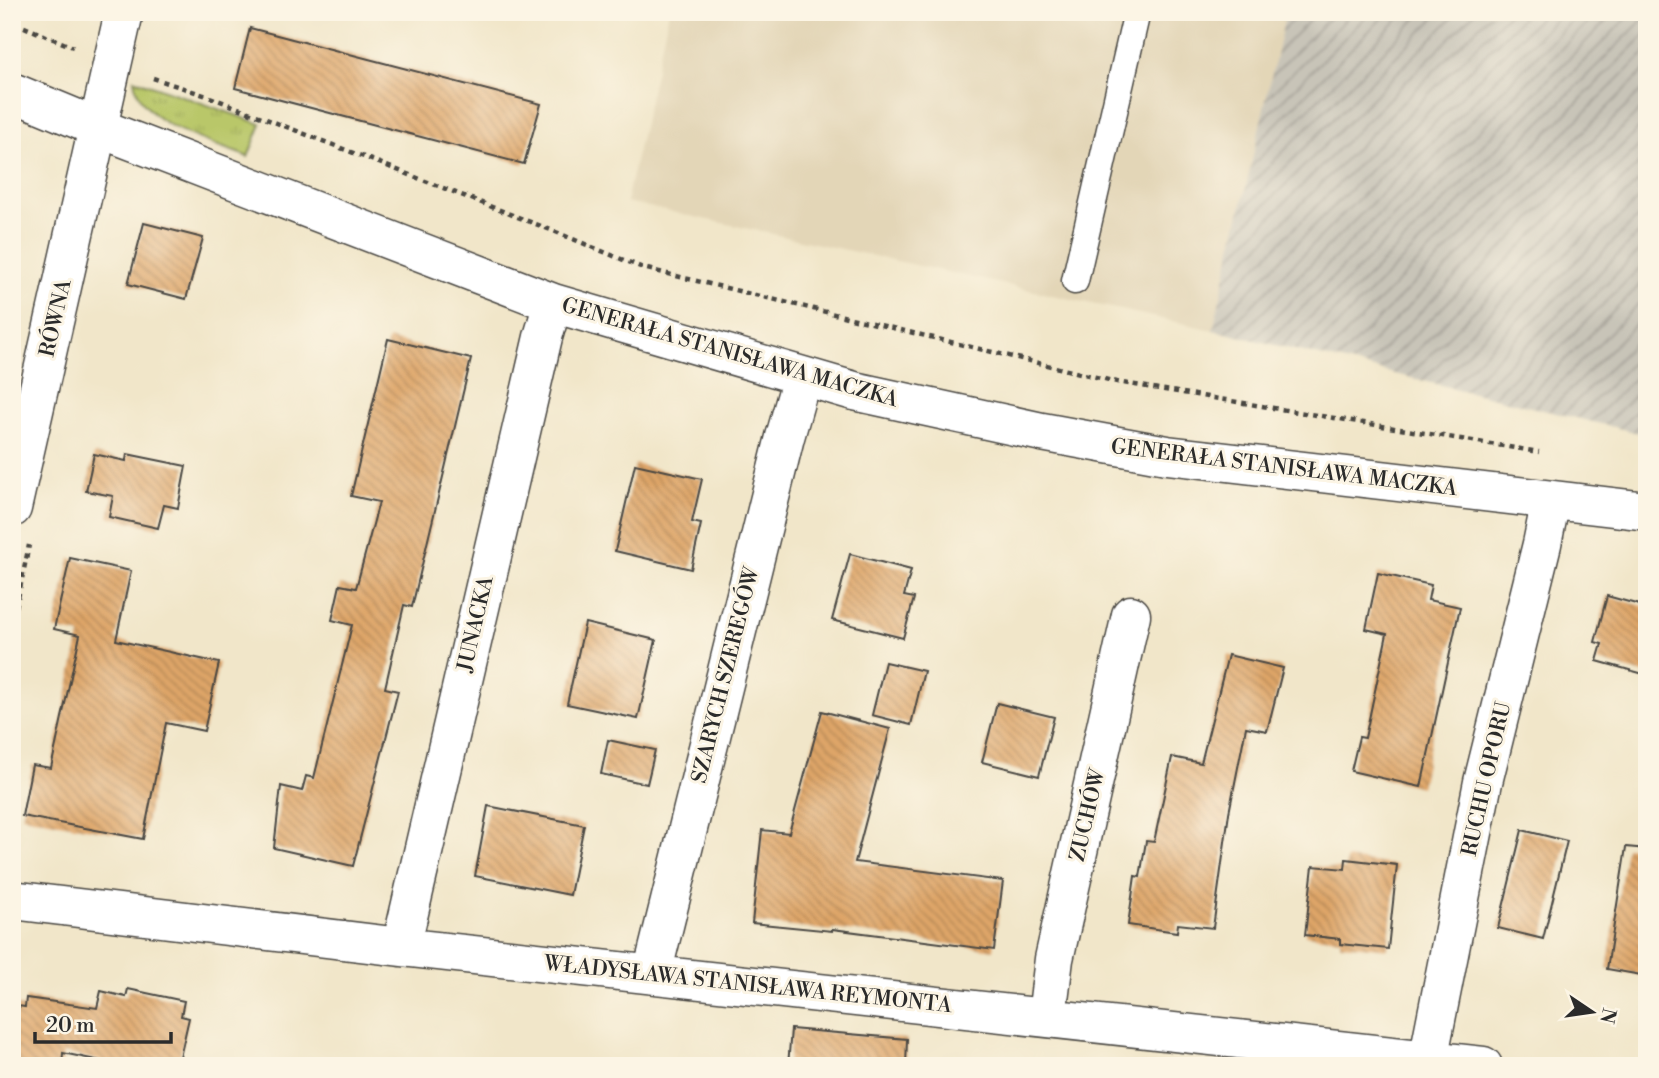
<svg xmlns="http://www.w3.org/2000/svg" width="1659" height="1078" viewBox="0 0 1659 1078" font-family="'Libre Bodoni',serif">
  <style>
    .built { fill: #e3d6b7 }
    .industrial { fill: url(#industrial-furrows) }
    .grass { fill: url(#grass-tufts); stroke: #72794a; stroke-width: 2 }
    .building { fill: url(#building-back-hatch) }
    .lines { fill: none; stroke-linecap: round; stroke-linejoin: round }
    .lane-casing { stroke: #494743; stroke-width: 29 }
    .street-casing { stroke: #494743; stroke-width: 41 }
    .path { stroke: #494743; stroke-width: 4.5; stroke-dasharray: 5 5; stroke-linecap: butt }
    .lane { stroke: #fff; stroke-width: 26 }
    .street { stroke: #fff; stroke-width: 38 }
    .labels { text-anchor: middle; stroke-width: 6; stroke-linejoin: round; paint-order: stroke }
    .street-label { font-size: 21px; fill: #2b2b2b; stroke: #fcf5e5 }
  </style>
  <defs>
    <pattern id="industrial-furrows" width="10" height="10" patternUnits="userSpaceOnUse" patternTransform="scale(1.75)"><rect width="10" height="10" fill="#c8c4b8"/><path d="M-1 1l2-2M0 10L10 0M9 11l2-2" fill="none" stroke="#a39f96"/></pattern>
    <pattern id="grass-tufts" width="24" height="20" patternUnits="userSpaceOnUse" patternTransform="scale(1.75)"><rect width="24" height="20" fill="#b9c769"/><path d="M3 7l-1-3M5 7V3M7 7l1-3M15 17l-1-3M17 17v-4M19 17l1-3" fill="none" stroke="#9fab5b"/></pattern>
    <pattern id="building-back-hatch" width="6" height="6" patternUnits="userSpaceOnUse" patternTransform="scale(1.75)"><rect width="6" height="6" fill="#dea568"/><path d="M-1 5l2 2M0 0l6 6M5-1l2 2" fill="none" stroke="#b48756"/></pattern>
  </defs>
  <rect width="100%" height="100%" fill="#fcf5e5"/>
  <filter id="ink" filterUnits="userSpaceOnUse"><feTurbulence type="fractalNoise" baseFrequency=".0143" numOctaves="2"/><feDisplacementMap in="SourceGraphic" scale="14" xChannelSelector="R" yChannelSelector="G"/><feConvolveMatrix kernelMatrix="1 2 1 2 8 2 1 2 1" color-interpolation-filters="sRGB"/></filter>
  <filter id="wash" filterUnits="userSpaceOnUse"><feTurbulence type="fractalNoise" baseFrequency=".00686" numOctaves="4" result="noise"/><feDisplacementMap in="SourceGraphic" scale="28" xChannelSelector="R" yChannelSelector="G"/><feGaussianBlur stdDeviation="1.57" result="paint"/><feColorMatrix in="noise" values="0 0 0 0 0 0 0 0 0 0 0 0 0 0 0 0 0 1.4 0 .05"/><feComposite in="paint" operator="in"/></filter>
  <g filter="url(#wash)">
    <rect width="100%" height="100%" fill="#f1e6c9"/>
    <path class="built" d="M669,12H1286L1213,330L626,202Z"/>
    <path class="industrial" d="M1286,12H1647V435L1213,330Z"/>
    <path class="grass" d="M134,79L261,124L248,157C209,141 139,126 134,79Z"/>
    <g id="blocks">
      <path class="building" d="M250,28L541,104L524,164L235,88Z
        M144,223L203,238L186,299L128,284Z
        M388,339L471,359L412,607L404,605L385,688L398,691L353,866L274,848L281,786L302,791L306,776L314,778L352,625L332,620L340,585L356,588L379,502L351,496Z
        M94,454L126,461L127,454L186,466L178,508L164,505L158,528L109,517L113,496L86,491Z
        M635,464L702,479L692,522L701,524L691,569L615,551Z
        M850,554L911,570L904,596L914,598L903,638L832,620Z
        M70,558L131,571L116,640L219,663L204,731L166,723L143,839L22,816L32,765L51,768L80,635L54,629Z
        M1378,573L1431,585L1428,600L1460,607L1421,787L1351,771L1359,737L1365,738L1387,634L1366,629Z
        M1607,596L1647,607V675L1597,661L1602,644L1595,642Z
        M585,623L656,640L638,719L567,704Z
        M1228,655L1283,668L1267,731L1246,727L1229,813L1213,928L1178,924L1177,932L1128,925L1135,876L1140,877L1146,841L1154,842L1172,757L1201,763Z
        M885,662L924,671L911,725L872,715Z
        M997,703L1054,717L1039,776L982,762Z
        M822,711L890,729L855,862L1003,881L994,950L832,929V931L752,923L762,830L789,833Z
        M608,740L655,750L647,784L601,774Z
        M488,806L584,825L570,895L475,876Z
        M1522,830L1567,841L1543,939L1498,928Z
        M1626,847L1647,849V976L1607,969Z
        M1346,859L1397,865L1388,949L1340,944V939L1305,935L1313,866L1345,869Z
        M128,989L184,1001L181,1016L189,1018L178,1066H124L63,1053L62,1066H12V1005L25,1007L26,998L97,1008L101,991L126,997Z
        M791,1029L907,1039L906,1066H788Z"/>
    </g>
  </g>
  <g filter="url(#ink)">
    <use href="#blocks" fill-opacity="0" stroke="#494743" stroke-width="2"/>
    <g class="lines">
      <g class="lane-casing">
        <path id="lane" d="M1075,281L1137,12"/>
      </g>
      <g class="street-casing">
        <path id="street" d="M12,92L99,128L553,303L854,391L1042,432L1167,455L1647,511
          M12,508L124,12
          M12,900L401,947L1483,1066
          M401,947L543,337L553,303
          M652,974L785,437L802,377
          M1047,1016L1054,959L1131,615
          M1428,1060L1483,782L1542,544L1551,500"/>
      </g>
      <path class="path" d="M20,12L17,24L73,47
        M153,78L210,97L551,230L643,268L1117,382L1539,452
        M12,627L29,545"/>
      <use href="#lane" class="lane"/>
      <use href="#street" class="street"/>
    </g>
  </g>
  <g class="labels">
    <g class="street-label">
      <text transform="translate(55 318) rotate(-77)" y="7">RÓWNA</text>
      <text transform="translate(730 352) rotate(16)" y="7">GENERAŁA STANISŁAWA MACZKA</text>
      <text transform="translate(1284 467) rotate(7)" y="7">GENERAŁA STANISŁAWA MACZKA</text>
      <text transform="translate(475 624) rotate(-77)" y="7">JUNACKA</text>
      <text transform="translate(725 675) rotate(-76)" y="7">SZARYCH SZEREGÓW</text>
      <text transform="translate(1486 779) rotate(-77)" y="7">RUCHU OPORU</text>
      <text transform="translate(1087 815) rotate(-77)" y="7">ZUCHÓW</text>
      <text transform="translate(748 984) rotate(6)" y="7">WŁADYSŁAWA STANISŁAWA REYMONTA</text>
    </g>
  </g>
  <rect width="1659" height="1078" fill="none" stroke="#fcf5e5" stroke-width="42"/>
  <g transform="translate(1592 1012) rotate(103)" stroke="#fcf5e5" stroke-width="5" paint-order="stroke">
  <path d="M0-5L12 26L0 18L-12 26Z" fill="#2b2b2b"/>
  <text y="-10" font-size="19" font-weight="bold" text-anchor="middle" fill="#2b2b2b">N</text>
  </g>
  <path d="M35 1032v10h136v-10" fill="none" stroke="#2b2b2b" stroke-width="3.5"/>
  <text x="46" y="1032" font-size="21" fill="#2b2b2b" stroke="#fcf5e5" stroke-width="5" paint-order="stroke">20 m</text>
</svg>
